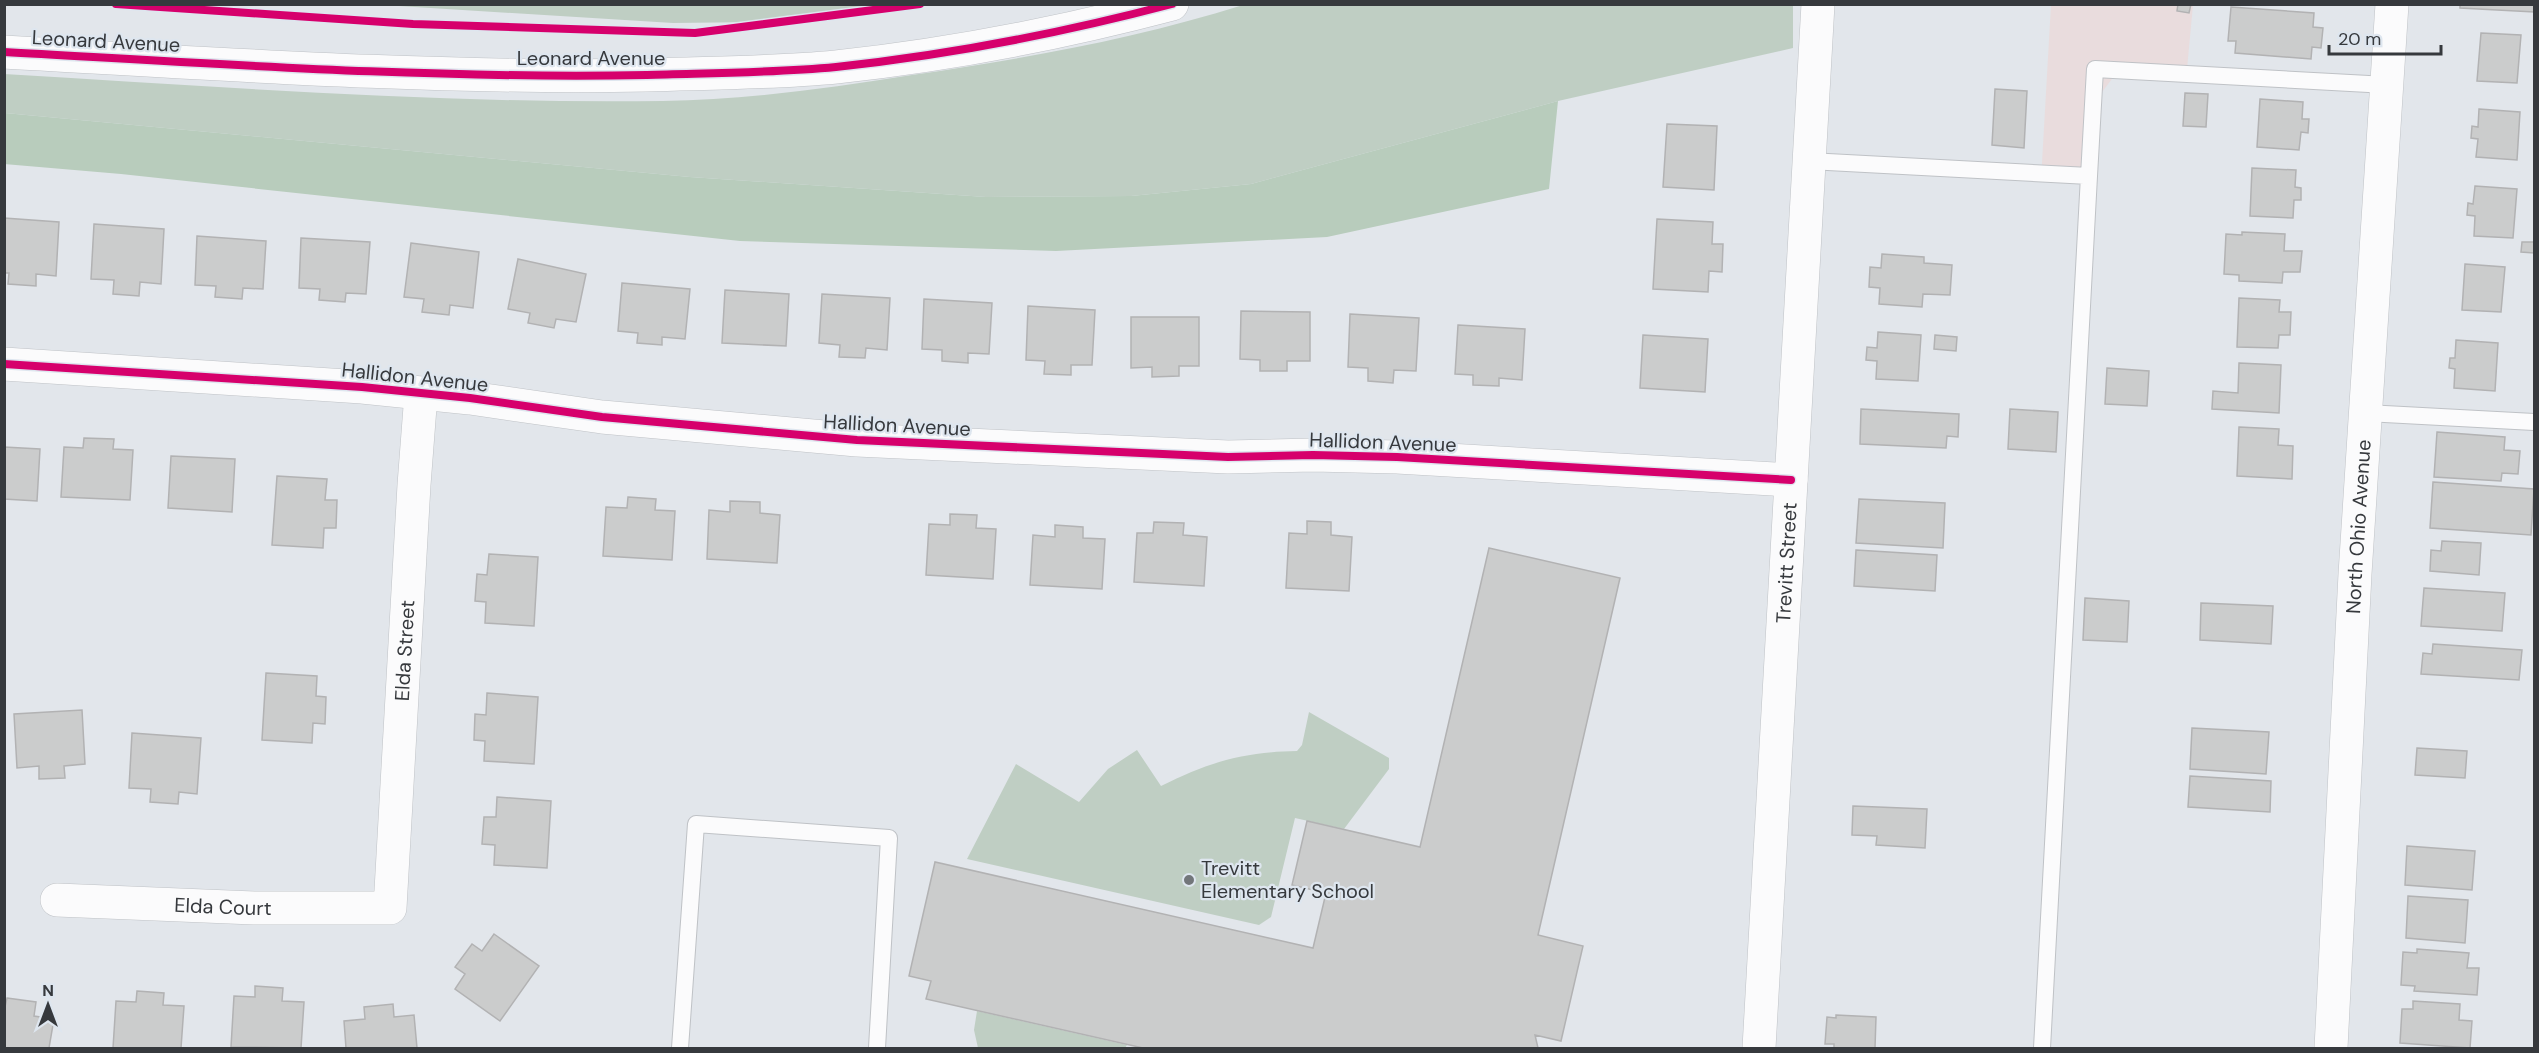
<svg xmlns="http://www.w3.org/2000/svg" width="2539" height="1053" viewBox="0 0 2539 1053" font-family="'DM Sans',sans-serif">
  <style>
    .commercial { fill: #e9dcdd }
    .green { fill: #bfcec3 }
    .forest { fill: #b8ccbc }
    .building { fill: #cbcccc; stroke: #b2b2b3; stroke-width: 1.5 }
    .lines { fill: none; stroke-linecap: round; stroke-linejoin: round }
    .service-casing { stroke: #bfc2c6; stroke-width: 18 }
    .minor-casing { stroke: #bfc2c6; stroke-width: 34 }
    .tertiary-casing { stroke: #bfc2c6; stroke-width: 34 }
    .service { stroke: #fbfbfc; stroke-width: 16 }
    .minor { stroke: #fbfbfc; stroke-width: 33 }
    .tertiary { stroke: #fbfbfc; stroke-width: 33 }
    .cycleway-casing { stroke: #dee6ef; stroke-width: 11 }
    .cycleway { stroke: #d6006c; stroke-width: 8 }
    .poi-dot { fill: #72767a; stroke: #dee6ef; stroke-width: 2 }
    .labels { text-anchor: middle; stroke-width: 4.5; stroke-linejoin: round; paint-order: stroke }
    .street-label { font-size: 20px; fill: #36393d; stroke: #dee6ef }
    .poi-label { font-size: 20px; fill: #36393d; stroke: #dee6ef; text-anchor: start }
  </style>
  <rect width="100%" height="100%" fill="#e2e6eb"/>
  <path class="commercial" d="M2051,5H2193L2187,69L2118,71L2099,96L2085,184L2041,180Z"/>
  <path class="green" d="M383,5L880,4V5L760,22L673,23Z
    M1243,5H1793V48L1558,101L1251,184L1131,196L986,197L690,177L5,113L4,74C224,87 443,104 663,101C746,100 830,88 912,75C1023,59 1135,39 1243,5Z
    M1309,712L1389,758V769L1344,829L1295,818L1271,917L1259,925L967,859L1016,764L1079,802L1108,769L1137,750L1161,786C1210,762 1242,752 1297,751L1302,745Z
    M977,1011L1127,1045L1125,1048H978L974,1030Z"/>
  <path class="forest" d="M1558,101L1549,189L1327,237L1056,251L740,241L121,174L4,164L5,113L690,177L986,197L1131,196L1251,184Z"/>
  <path class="building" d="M2178,4H2191L2189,13L2177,11Z
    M2460,4H2534V12L2460,8Z
    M2231,7L2314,13L2313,27L2323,28L2321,48L2312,47L2311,59L2235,53L2236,41H2228Z
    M2481,33L2521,35L2517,83L2477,81Z
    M1995,89L2027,91L2024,148L1992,145Z
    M2185,93L2208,94L2206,127L2183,126Z
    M2260,99L2303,102L2302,119H2309L2308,133L2301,132L2299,150L2257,147Z
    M2479,109L2520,112L2517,160L2476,157L2478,139L2471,138L2472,126L2478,127Z
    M1667,124L1717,126L1714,190L1663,187Z
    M2252,168L2296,170L2295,187L2301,188V200H2294L2293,218L2250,216Z
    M2475,186L2517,189L2513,238L2474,236L2475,216L2467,215L2468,203L2473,204Z
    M4,218L59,222L56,276L36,274V286L8,284L9,273H4Z
    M1657,219L1713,222L1712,244H1723L1722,272L1709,271L1708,292L1653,289Z
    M94,224L164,229L161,284L140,282L139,296L113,294L114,280L91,279Z
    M2242,232L2285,234L2284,251H2302L2300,272H2283L2282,283L2239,281V275L2224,274L2226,234L2242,235Z
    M197,236L266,241L263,289L243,288L242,299L215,297L216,286L195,285Z
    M301,238L370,242L366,294L346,293L345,302L319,300L320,289L299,288Z
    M2522,242H2534V253L2521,252Z
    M411,243L479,252L473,308L450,305L449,315L422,312L424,299L404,297Z
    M1882,254L1924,257V263L1952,265L1950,295L1923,294L1922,307L1879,304L1880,288L1869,287L1870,267L1881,268Z
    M518,259L586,274L576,322L556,319L554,328L528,323L530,313L508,309Z
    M2465,264L2505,267L2501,312L2462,310Z
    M622,283L690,289L685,339L662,337V345L637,343L638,333L618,331Z
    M725,290L789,294L786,346L722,343Z
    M822,294L890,298L887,350L866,348L865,358L839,357L840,345L819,343Z
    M2239,298L2280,300L2279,312H2291L2290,335H2279L2278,348L2237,347Z
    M924,299L992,303L989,354L968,353V363L942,361V350L922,349Z
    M1028,306L1095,310L1092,365H1071V375L1044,374L1045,361L1026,360Z
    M1241,311L1310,312V361H1287V371H1260V360L1240,359Z
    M1350,314L1419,318L1416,371L1394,370L1393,383L1368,381V368L1348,367Z
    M1131,317H1199V366H1179V376L1152,377V367L1131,368Z
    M1458,325L1525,329L1522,380L1499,378V386L1473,385V375L1455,374Z
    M1878,332L1921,335L1918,381L1876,379L1877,361L1866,360L1867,347L1877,348Z
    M1643,335L1708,339L1705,392L1640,388Z
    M1935,335L1957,337L1956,351L1934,349Z
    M2456,340L2498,343L2495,391L2454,388L2455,369L2449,368L2450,358H2455Z
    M2239,363L2281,365L2279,413L2212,409L2213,391L2238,393Z
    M2107,368L2149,371L2147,406L2105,404Z
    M1861,409L1959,414L1958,437L1947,436L1946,448L1860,444Z
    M2010,409L2058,412L2056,452L2008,449Z
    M2239,427L2279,429L2278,445L2293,446L2292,479L2237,476Z
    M2437,432L2505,437L2504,450L2520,451L2518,474L2502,473L2501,481L2434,477Z
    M84,438L114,439L113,449L133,450L130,500L61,497L64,447L83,448Z
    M4,447L40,449L37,501L4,499Z
    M171,456L235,459L232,512L168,508Z
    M277,476L327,479L325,500H337L336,528H324L323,548L272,545Z
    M2433,482L2534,489L2531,535L2430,528Z
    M628,497L656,499L655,510L675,511L672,560L603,556L606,507L627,508Z
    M1859,499L1945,503L1943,548L1856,543Z
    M730,501L760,502V513L780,515L777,563L707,559L709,510L730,512Z
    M950,514L977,515L976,528L996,529L993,579L926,575L929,524L950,525Z
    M1307,521L1331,522V535L1352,537L1349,591L1286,588L1289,533L1307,534Z
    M1154,522L1184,523L1183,535L1207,537L1204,586L1134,582L1137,533H1153Z
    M1055,525L1083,527V538L1105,539L1102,589L1030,585L1033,535L1055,537Z
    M2442,541L2481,543L2479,575L2430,571L2431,550L2441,551Z
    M1489,548L1620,578L1538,935L1583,946L1561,1041L1535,1035L1538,1048H1143L926,999L931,981L909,976L935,862L1313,948L1326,893L1292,885L1307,821L1420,847Z
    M1856,550L1937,555L1935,591L1854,586Z
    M489,554L538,557L534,626L485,623L486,602L475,601L477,574L487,575Z
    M2424,588L2505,593L2502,631L2421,626Z
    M2085,598L2129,601L2127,642L2083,640Z
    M2201,603L2273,606L2271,644L2200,640Z
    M2433,644L2522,650L2519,680L2421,674L2423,653L2432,654Z
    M266,673L317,676L316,696L326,697L325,724L313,723L312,743L262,740Z
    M487,693L538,697L534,764L484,761L485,741L474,740L475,714L486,715Z
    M82,710L85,764L64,766L65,778L39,779V766L17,768L14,714Z
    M2192,728L2269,732L2266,774L2190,769Z
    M132,733L201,738L197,794L179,792L178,804L150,802L151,789L129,788Z
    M2417,748L2467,751L2465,778L2415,775Z
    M2190,776L2271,781L2270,812L2188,807Z
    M497,797L551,801L547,868L494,865L495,845L482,844L484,817H496Z
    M1853,806L1927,809L1925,848L1876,845L1877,836L1852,835Z
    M2407,846L2475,851L2472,890L2405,885Z
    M2408,896L2468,900L2465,943L2406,938Z
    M494,934L539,966L500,1021L455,989L465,974L455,967L472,944L482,951Z
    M2417,949L2469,953L2467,968H2479L2477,995L2414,991L2415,986L2401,985L2403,952L2417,953Z
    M255,986L283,988L282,1001L304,1002L301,1048L231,1047L234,996L255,997Z
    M137,991L164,993L163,1005L184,1006L181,1048H113L116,1001L136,1002Z
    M7,998L36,1002L34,1016L54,1019L49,1048H4V1011Z
    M2413,1001L2460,1004L2459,1020L2472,1021L2470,1048L2400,1043L2402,1009H2413Z
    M393,1004L394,1017L414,1015L417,1048H346L344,1021L365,1019L364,1007Z
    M1836,1015L1876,1017L1875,1048H1834V1044H1825L1827,1017L1836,1018Z"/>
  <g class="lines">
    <g class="service-casing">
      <path id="service" d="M1809,161L2089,176L2042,1048
        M2089,176L2095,69L2387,85
        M2366,413L2534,422
        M680,1048L696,824L889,838L877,1048"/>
    </g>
    <g class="minor-casing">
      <g id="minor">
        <path d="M4,364L362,387L470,398L602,417L857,440L1228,457L1313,455L1397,457L1791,480"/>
        <path id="s1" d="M57,900L254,908H390L414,485L421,394"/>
        <path id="s2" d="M1759,1048L1818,4"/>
        <path id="s3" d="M2331,1048L2355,574L2392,4"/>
      </g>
    </g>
    <g class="tertiary-casing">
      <path id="tertiary" d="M4,52C219,64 433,79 647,75C710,73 773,73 836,67C948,55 1062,33 1172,4"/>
    </g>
    <use href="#service" class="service"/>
    <use href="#minor" class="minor"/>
    <use href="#tertiary" class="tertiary"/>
    <g class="cycleway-casing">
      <path id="cycleway" d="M116,4L413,24L695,33L920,4
        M4,52C219,64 433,79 647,75C710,73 773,73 836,67C948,55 1062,33 1172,4
        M4,364L362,387L470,398L602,417L857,440L1228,457L1313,455L1397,457L1791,480"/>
    </g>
    <use href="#cycleway" class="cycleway"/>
  </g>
  <circle class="poi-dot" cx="1189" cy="880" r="6"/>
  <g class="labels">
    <g class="street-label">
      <text transform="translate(106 41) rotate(3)" y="7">Leonard Avenue</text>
      <text x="591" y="65">Leonard Avenue</text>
      <text transform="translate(415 377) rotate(6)" y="7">Hallidon Avenue</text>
      <text transform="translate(897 425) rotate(3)" y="7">Hallidon Avenue</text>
      <text transform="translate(1383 442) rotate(2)" y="7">Hallidon Avenue</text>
      <text dy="7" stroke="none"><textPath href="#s3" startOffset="522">North Ohio Avenue</textPath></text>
      <text dy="7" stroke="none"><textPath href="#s2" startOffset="486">Trevitt Street</textPath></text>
      <text dy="7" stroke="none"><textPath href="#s1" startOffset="591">Elda Street</textPath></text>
      <text dy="7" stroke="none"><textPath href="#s1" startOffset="166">Elda Court</textPath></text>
    </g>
    <g class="poi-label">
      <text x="1201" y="875">Trevitt<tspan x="1201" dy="23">Elementary School</tspan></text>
    </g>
  </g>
  <rect width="2539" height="1053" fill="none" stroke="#36393d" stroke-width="12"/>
  <g transform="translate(48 1005)" stroke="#dee6ef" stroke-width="4.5" paint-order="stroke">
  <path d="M0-4.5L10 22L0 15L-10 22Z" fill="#36393d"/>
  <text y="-9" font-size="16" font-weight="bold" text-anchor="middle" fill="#36393d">N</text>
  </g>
  <path d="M2329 45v9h112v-9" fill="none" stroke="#36393d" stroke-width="3"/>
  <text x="2338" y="45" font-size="18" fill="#36393d" stroke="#dee6ef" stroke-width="4.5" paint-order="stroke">20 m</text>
</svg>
